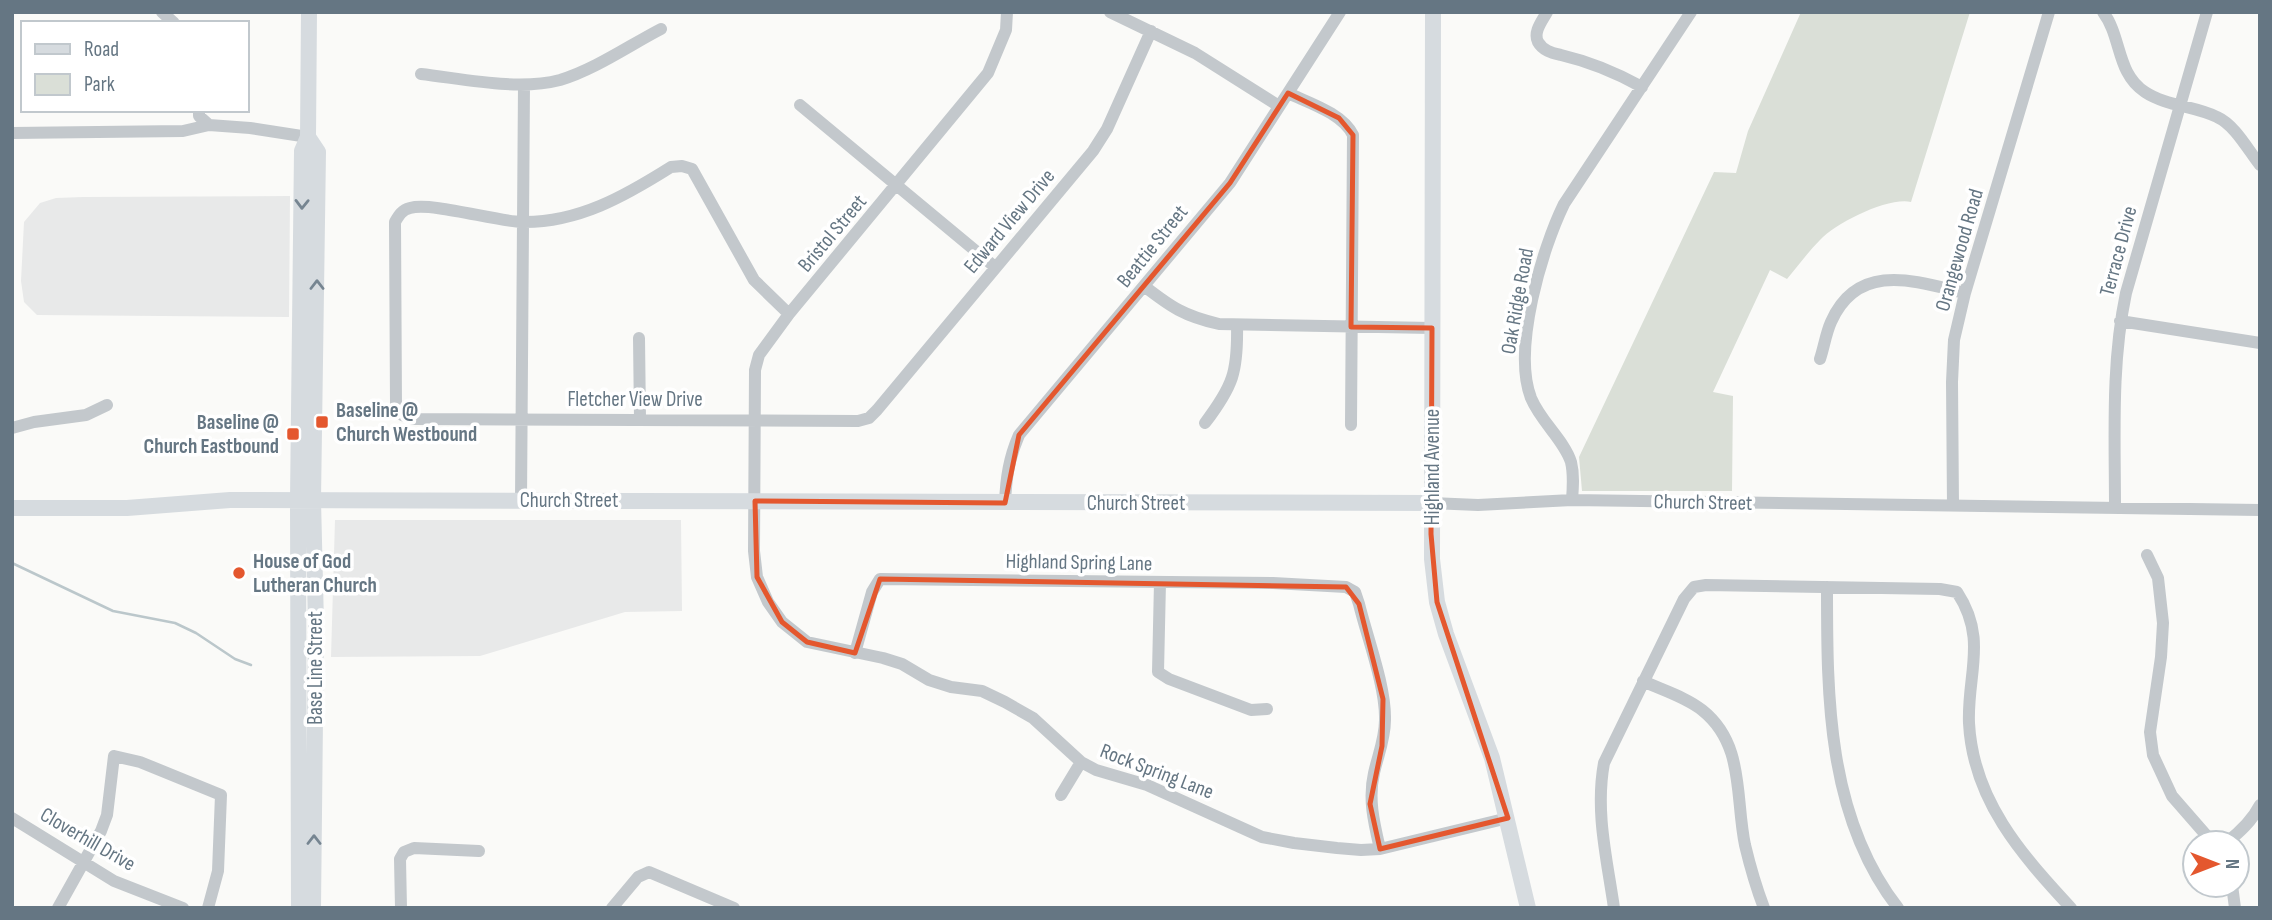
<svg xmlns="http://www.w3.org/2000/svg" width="2272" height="920" viewBox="0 0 2272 920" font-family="'Sofia Sans Condensed',sans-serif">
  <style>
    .built { fill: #e8e9e9 }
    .green { fill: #dadfd7 }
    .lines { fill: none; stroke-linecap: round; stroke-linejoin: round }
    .stream { stroke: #bbc7cb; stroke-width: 2.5 }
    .minor { stroke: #c3c8cc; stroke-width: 12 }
    .major { stroke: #d6dbdf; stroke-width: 16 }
    .oneway { stroke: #768591 }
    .marked { fill: none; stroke: #e4572e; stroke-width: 5; stroke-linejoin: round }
    .poi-dot { fill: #e4572e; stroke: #fff; stroke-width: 2.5 }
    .labels { text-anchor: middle; stroke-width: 7; stroke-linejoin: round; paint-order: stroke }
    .street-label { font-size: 21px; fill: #657683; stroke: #fff }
    .poi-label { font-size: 21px; font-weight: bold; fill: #657683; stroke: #fff; text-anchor: start }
  </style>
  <rect width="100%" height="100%" fill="#fafaf8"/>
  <path class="built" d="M290,196L289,317L37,315L24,302L21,281L24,222L40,203L56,198L83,197Z
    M335,520H681L682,611L625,612L480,656L331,657Z"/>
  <path class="green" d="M1801,12H1970L1911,202C1888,197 1836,223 1820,240C1808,252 1798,266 1787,279L1770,270L1713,392L1733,396L1732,491H1582L1579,457L1714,172L1736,173L1748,131Z"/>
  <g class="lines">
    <path class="stream" d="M12,563L113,611L175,623L196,633L235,659L251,665"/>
    <path class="minor" d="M162,12L174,23
      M1007,12L1006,30L988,73L789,314L759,355L755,370L754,551L757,577L768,602L782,622L807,642L883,658L902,664L929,680L951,687L982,691L1005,702L1033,718L1081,762L1096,770L1147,785L1262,837L1294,843L1337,848L1361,850L1380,849L1508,818
      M1110,12L1195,53L1279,106
      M1547,12C1542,21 1533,32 1538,42C1543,51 1553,53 1561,55C1591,62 1615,72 1642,87
      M2103,12C2122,37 2116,73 2145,92C2166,106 2195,106 2217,117C2235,125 2248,150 2260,165
      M421,74C464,79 518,91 560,80C594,70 630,45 661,29
      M1288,93C1309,103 1342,113 1353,135L1351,425
      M800,105L995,267
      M199,110V116L209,125
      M12,133L183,131L209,125L250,128L308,137
      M1144,286C1171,307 1184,316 1219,324L1432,328
      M789,314L754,280L692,169L682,166L671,167C625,196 578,223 522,222C494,221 432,202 410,208C402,210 399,215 395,222L396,405L402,415L414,419L858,421L869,418L877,410L1093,151L1107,129L1151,31
      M2120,321L2260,343
      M639,338L640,419
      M1820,359C1824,347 1826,333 1831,322C1858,261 1915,281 1965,293
      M1205,423C1233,386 1238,372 1237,325
      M12,428L34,422L86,415L107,405
      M521,500L524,85
      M1572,500C1573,487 1574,474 1571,462C1564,440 1541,422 1531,398C1512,349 1542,249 1564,204L1691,12
      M1005,503C1006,478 1009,458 1019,435L1230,183L1340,12
      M1431,503L1478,505L1572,500L2260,510
      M1953,506L1952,382L1954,340L1965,293L2049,12
      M2115,508C2115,436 2111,364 2126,293L2207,12
      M2147,555L2158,578L2163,623L2161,657L2150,732L2153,755L2172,796L2213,843
      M1160,582L1158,672L1169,679L1251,710L1267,709
      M1827,587C1827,697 1827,817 1898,908
      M855,653L872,592L880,579L1273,583L1346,587L1355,592L1359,604C1367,637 1386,687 1385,720C1385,739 1378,755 1374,773C1368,799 1374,823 1380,849
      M1643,681C1662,690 1686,697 1702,710C1745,744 1735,797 1745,845C1750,866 1756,887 1764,908
      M1061,795L1081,762
      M12,818L114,881L183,908
      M2226,843C2240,832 2252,821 2260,805
      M2232,885L2235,908
      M58,908L101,831L107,815L114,756L140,762L221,795L218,871L208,908
      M401,908L400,859L404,852L414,848L479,851
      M612,908L638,877L649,872L734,908
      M1614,908C1607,859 1595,812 1604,763L1684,599L1694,587L1706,585L1940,589L1957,592C1988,639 1967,674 1969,723C1973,800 2021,854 2071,908"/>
    <path class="major" d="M1433,12L1432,559L1437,602L1446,634L1492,758L1528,908
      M308,137L318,152L313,500L316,624L313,908
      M12,508H127L230,500L1431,503
      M299,908L298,500L302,151L308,137L309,12"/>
  </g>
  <defs><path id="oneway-chevron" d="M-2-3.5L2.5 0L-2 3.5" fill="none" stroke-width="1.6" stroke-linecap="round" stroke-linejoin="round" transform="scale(1.75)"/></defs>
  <g class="oneway">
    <use href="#oneway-chevron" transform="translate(302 204) rotate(91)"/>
    <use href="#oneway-chevron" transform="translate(317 285) rotate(-90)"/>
    <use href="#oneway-chevron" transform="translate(314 840) rotate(-90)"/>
  </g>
  <path class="marked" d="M1288,93L1339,118L1353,135L1351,327L1432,328L1431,534L1437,602L1508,818L1380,849L1370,804L1382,746L1383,699L1359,604L1346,587L880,579L855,653L807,642L782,622L757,577L755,501L1005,503L1019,435L1230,183Z"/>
  <g class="poi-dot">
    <rect x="315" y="415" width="14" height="14" rx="3.5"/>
    <rect x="286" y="427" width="14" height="14" rx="3.5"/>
    <circle cx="239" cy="573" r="7"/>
  </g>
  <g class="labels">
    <g class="street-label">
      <text transform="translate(1009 221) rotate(-50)" y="7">Edward View Drive</text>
      <text transform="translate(832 233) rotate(-50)" y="7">Bristol Street</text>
      <text transform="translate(1152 246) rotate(-51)" y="7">Beattie Street</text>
      <text transform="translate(1959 250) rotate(-74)" y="7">Orangewood Road</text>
      <text transform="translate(2118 251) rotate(-75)" y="7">Terrace Drive</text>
      <text transform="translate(1517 301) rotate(-80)" y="7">Oak Ridge Road</text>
      <text x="635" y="406">Fletcher View Drive</text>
      <text transform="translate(1432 467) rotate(-90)" y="7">Highland Avenue</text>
      <text x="569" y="507">Church Street</text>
      <text transform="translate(1703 502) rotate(1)" y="7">Church Street</text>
      <text x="1136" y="510">Church Street</text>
      <text transform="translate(1079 562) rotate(1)" y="7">Highland Spring Lane</text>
      <text transform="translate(315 668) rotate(-90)" y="7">Base Line Street</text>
      <text transform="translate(1157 771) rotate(21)" y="7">Rock Spring Lane</text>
      <text transform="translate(88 839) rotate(30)" y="7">Cloverhill Drive</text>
    </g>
    <g class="poi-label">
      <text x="336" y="417">Baseline @<tspan x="336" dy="24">Church Westbound</tspan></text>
      <text x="279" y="429" text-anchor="end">Baseline @<tspan x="279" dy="24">Church Eastbound</tspan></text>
      <text x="253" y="568">House of God<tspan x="253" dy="24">Lutheran Church</tspan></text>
    </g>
  </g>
  <rect width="2272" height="920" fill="none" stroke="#657683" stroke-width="28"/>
  <rect x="21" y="21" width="228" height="91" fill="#ffffff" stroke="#c1c8cd" stroke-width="2"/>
  <rect x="35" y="44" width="35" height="10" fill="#d6dbdf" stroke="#c1c8cd" stroke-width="2"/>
  <text x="84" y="56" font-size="21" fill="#657683">Road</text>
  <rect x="35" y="74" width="35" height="21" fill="#dadfd7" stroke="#c1c8cd" stroke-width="2"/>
  <text x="84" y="91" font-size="21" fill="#657683">Park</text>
  <g transform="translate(2216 864) rotate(90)"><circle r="33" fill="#ffffff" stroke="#c1c8cd" stroke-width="2"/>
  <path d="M0-5L12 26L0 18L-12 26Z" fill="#e4572e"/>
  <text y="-10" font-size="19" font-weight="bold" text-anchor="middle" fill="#657683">N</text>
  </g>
</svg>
